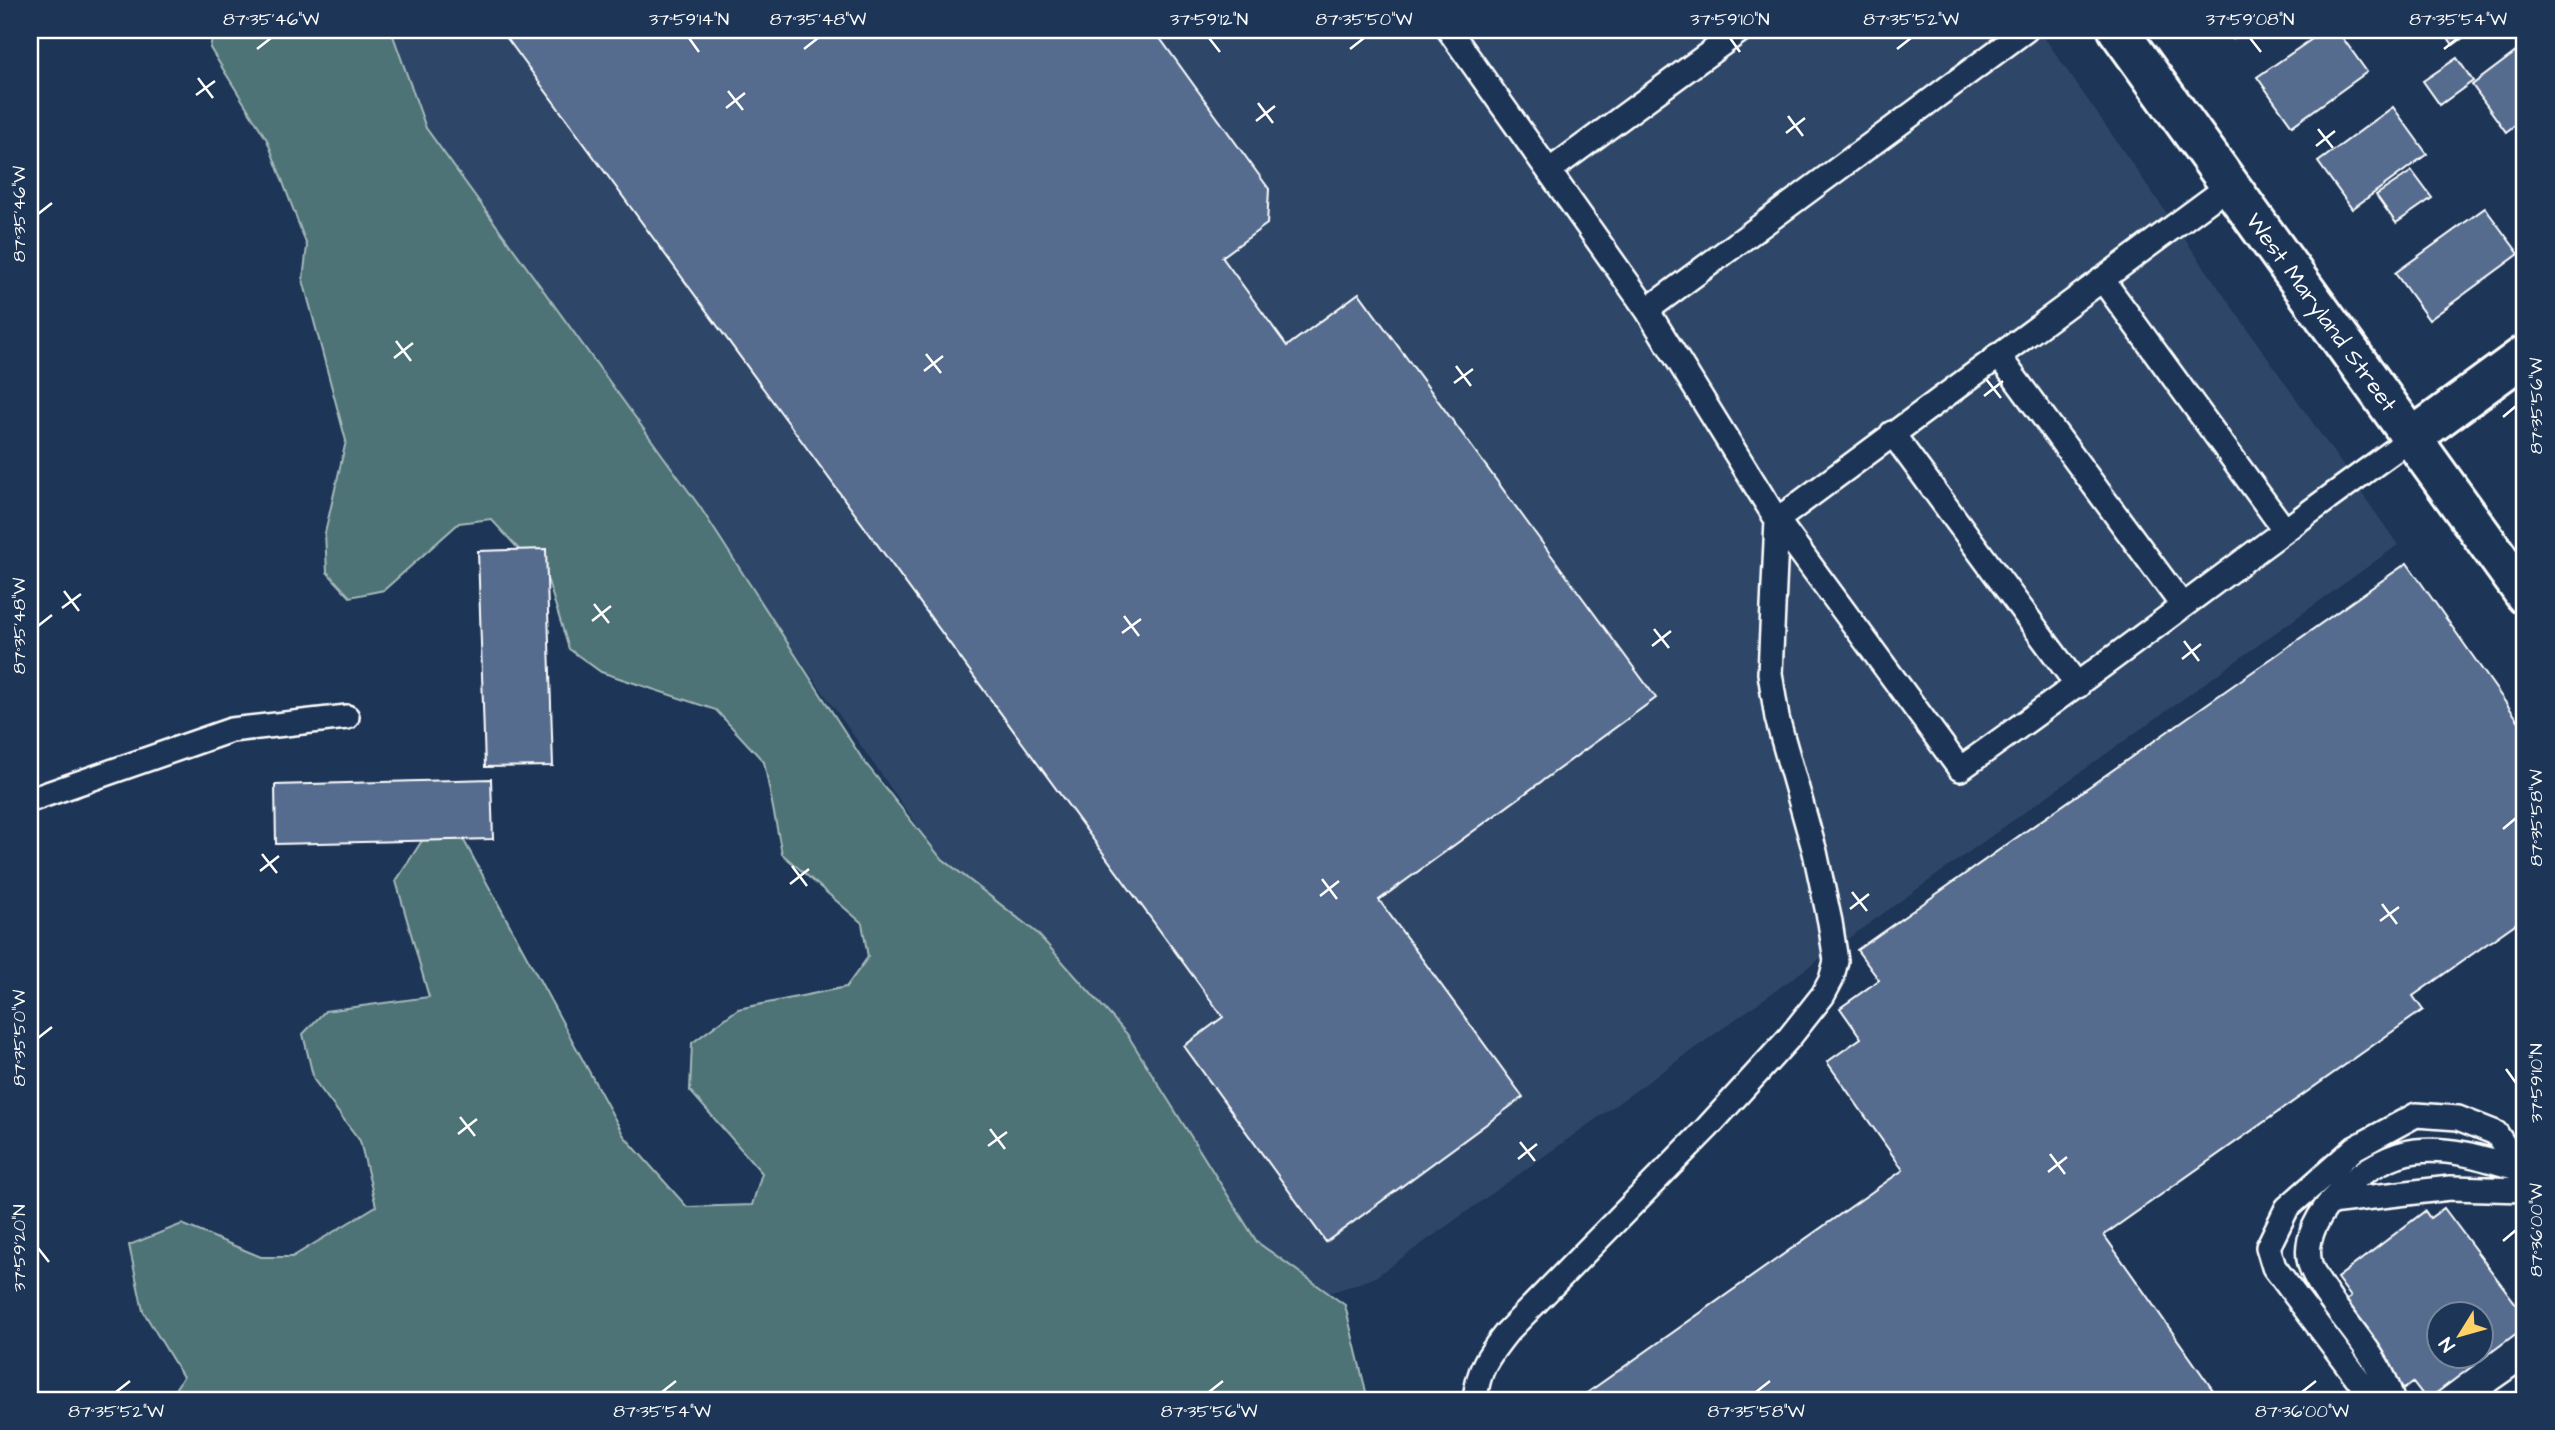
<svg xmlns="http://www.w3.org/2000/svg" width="2555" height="1430" viewBox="0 0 2555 1430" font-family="'Architects Daughter',sans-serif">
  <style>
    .built { fill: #2e4668 }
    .green { fill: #4d7376; stroke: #a6b9ba; stroke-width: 2 }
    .building { fill: #556c8f; stroke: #fff; stroke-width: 2; fill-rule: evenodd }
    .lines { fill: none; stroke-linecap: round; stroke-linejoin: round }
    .lane-casing { stroke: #fff; stroke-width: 28 }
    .street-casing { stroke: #fff; stroke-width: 44 }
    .lane { stroke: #1d3557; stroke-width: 23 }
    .street { stroke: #1d3557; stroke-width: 38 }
    .ticks { fill: none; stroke: #fff; stroke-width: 2.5 }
    .labels { text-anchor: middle; stroke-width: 7; stroke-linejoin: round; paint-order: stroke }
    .street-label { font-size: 23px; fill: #fff; stroke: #1d3557 }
    .neatline { fill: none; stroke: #fff; stroke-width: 2.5 }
    .ticks-label { font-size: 18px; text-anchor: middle; fill: #fff }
  </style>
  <rect width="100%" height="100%" fill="#1d3557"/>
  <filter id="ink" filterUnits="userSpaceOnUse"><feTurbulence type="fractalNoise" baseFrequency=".0143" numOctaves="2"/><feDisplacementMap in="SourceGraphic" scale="14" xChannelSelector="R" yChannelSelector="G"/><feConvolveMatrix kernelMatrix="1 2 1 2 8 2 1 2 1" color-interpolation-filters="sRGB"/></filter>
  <g filter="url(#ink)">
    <path class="built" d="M354,30H2039L2398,545L1374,1278L1264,1315Z"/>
    <path class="green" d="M214,30H391L426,128L700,507L863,760L940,857L1037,933L1127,1034L1257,1242L1345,1305L1368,1400H168L183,1377L143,1311L129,1245L182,1224L261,1257H292L376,1206L360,1141L314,1080L303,1034L325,1011L429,997L396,881L425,836L455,824L624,1136L687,1207L752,1205L762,1173L690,1091L692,1043L738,1009L846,987L868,957L862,923L782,854L764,762L716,710L601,672L569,649L548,581L491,519L459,523L384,590L350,597L327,572L325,533L346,441L303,280L307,246L267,140L210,48Z"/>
    <path class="building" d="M501,30H1154L1269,189L1267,224L1222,257L1287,346L1359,293L1656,698L1379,900L1523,1097L1326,1242L1184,1046L1223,1017Z
      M2226,30H2245L2233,39Z
      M2325,30H2337L2367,72L2292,126L2257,77Z
      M2443,30H2474L2453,45Z
      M2525,45V117L2506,132L2472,85Z
      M2457,58L2473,81L2440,105L2423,81Z
      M2393,107L2427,154L2352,209L2318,162Z
      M2412,171L2432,198L2396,223L2376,195Z
      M2485,208L2519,254L2429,320L2395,273Z
      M546,549L553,766L485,767L478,551Z
      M2407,563L2525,730V917L2413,996L2423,1010L2104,1235L2220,1400H1577L1903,1170L1827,1062L1861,1038L1840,1008L1879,980L1857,950Z
      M491,779L493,839L276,844L275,785Z
      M2444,1208L2525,1316V1327L2427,1400L2413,1382L2404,1389L2341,1305L2351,1297L2337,1278L2425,1211L2430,1218ZM2440,1314H2482V1356H2440Z"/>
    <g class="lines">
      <g class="lane-casing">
        <path id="lane" d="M1449,30L1647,310L2026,30
          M1549,171L1741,30
          M2102,279L2284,529
          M1647,310L1777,520L2230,185
          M1998,355L2182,605
          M1892,433L2078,686
          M1777,520L1960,769C2113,661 2260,546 2413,437
          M30,800L231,730L347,717
          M2330,1202L2450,1188L2525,1190
          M1475,1400C1478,1369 1488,1356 1507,1332L1707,1128L1789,1038L1823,995L1831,980L1836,961L1830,922L1815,852L1777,718L1770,673L1777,520
          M2374,1400L2274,1267L2268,1247L2287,1208L2355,1148L2416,1115L2458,1118L2496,1133L2525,1177
          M2392,1400C2384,1366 2352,1330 2331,1301C2324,1291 2314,1277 2310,1264C2297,1214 2370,1156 2416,1151C2452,1147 2486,1159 2520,1169
          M2505,1400L2525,1386"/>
      </g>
      <g class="street-casing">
        <path id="street" d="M2118,30L2525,595
          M2413,437L2525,355"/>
      </g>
      <use href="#lane" class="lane"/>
      <use href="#street" class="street"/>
    </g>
  </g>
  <path class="ticks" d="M689,38L699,52M1209,38L1220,52M1730,38L1740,52M2250,38L2261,52M257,49L271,38M804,49L818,38M1350,49L1364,38M1897,49L1911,38M2444,49L2458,38M198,78L213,98M728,91L743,110M196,95L215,81M1258,103L1273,123M726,108L745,93M1788,116L1803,136M1256,121L1275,106M2318,129L2333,148M1786,133L1805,118M2316,146L2335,131M38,214L52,203M396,341L411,361M926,354L941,373M394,358L413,343M1456,366L1471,386M924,371L943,356M1986,379L2001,398M1454,383L1473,369M1984,396L2003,381M2503,417L2516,406M64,591L79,611M594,604L609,623M62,608L81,594M1124,616L1139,636M592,621L611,606M38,626L52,615M1654,629L1669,648M1122,633L1141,619M2184,641L2199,661M1652,646L1671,631M2182,659L2201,644M2503,829L2516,818M262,854L277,873M792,866L807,886M260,871L279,856M1322,879L1337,899M790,884L809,869M1852,892L1867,911M1320,896L1339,881M2382,904L2397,924M1850,909L1869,894M2380,921L2399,907M38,1038L52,1027M2506,1069L2516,1083M460,1117L475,1136M990,1129L1005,1149M458,1134L477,1119M1520,1142L1535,1161M988,1146L1007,1132M2050,1154L2065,1174M1518,1159L1537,1144M2048,1172L2067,1157M2503,1241L2516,1230M38,1248L49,1262M116,1392L130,1381M662,1392L676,1381M1209,1392L1223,1381M1756,1392L1770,1381M2302,1392L2316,1381"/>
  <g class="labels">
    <g class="street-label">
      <text transform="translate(2322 312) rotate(54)" y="8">West Maryland Street</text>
    </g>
  </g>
  <rect width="2555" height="1430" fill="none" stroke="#1d3557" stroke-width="77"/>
  <g transform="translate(2460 1335) rotate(233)"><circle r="33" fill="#1d3557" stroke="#77869a" stroke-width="2"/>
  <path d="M0-5L12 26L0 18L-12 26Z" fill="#ffd166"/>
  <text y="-10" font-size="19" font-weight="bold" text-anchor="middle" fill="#ffffff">N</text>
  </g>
  <rect x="38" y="38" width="2478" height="1354" class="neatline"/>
  <g class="ticks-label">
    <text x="271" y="25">87°35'46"W</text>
    <text x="689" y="25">37°59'14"N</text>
    <text x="818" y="25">87°35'48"W</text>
    <text x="1209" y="25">37°59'12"N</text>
    <text x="1364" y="25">87°35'50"W</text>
    <text x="1730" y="25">37°59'10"N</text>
    <text x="1911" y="25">87°35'52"W</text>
    <text x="2250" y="25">37°59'08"N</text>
    <text x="2458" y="25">87°35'54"W</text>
    <text transform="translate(19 214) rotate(-90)" y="6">87°35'46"W</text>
    <text transform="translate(2536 406) rotate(-90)" y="6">87°35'56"W</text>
    <text transform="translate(19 626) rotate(-90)" y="6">87°35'48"W</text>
    <text transform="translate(2536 818) rotate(-90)" y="6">87°35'58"W</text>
    <text transform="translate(19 1038) rotate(-90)" y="6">87°35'50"W</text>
    <text transform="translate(2536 1083) rotate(-90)" y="6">37°59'10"N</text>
    <text transform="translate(2536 1230) rotate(-90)" y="6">87°36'00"W</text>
    <text transform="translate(19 1248) rotate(-90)" y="6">37°59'20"N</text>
    <text x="116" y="1417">87°35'52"W</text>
    <text x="662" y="1417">87°35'54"W</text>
    <text x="1209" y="1417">87°35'56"W</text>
    <text x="1756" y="1417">87°35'58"W</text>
    <text x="2302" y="1417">87°36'00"W</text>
  </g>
</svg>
